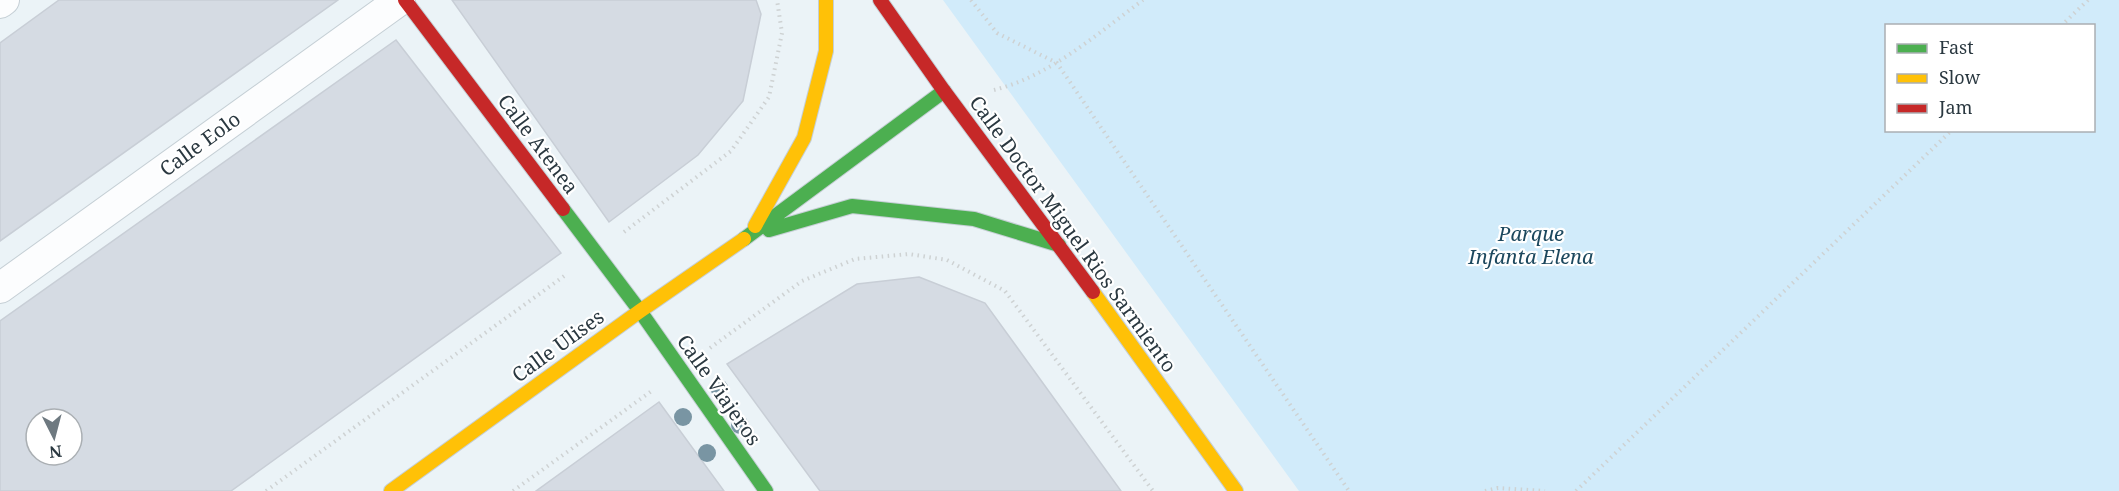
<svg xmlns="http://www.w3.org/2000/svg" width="2119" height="491" viewBox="0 0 2119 491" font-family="'Noto Serif',serif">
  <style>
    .green { fill: #d1ebfa; fill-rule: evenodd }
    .building { fill: #d5dbe3; stroke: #c8ced6; stroke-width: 1.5; fill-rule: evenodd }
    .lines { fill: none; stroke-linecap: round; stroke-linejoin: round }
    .street-casing { stroke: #c5cfd5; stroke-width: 32 }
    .fast-casing { stroke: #c5cfd5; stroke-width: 16 }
    .slow-casing { stroke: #c5cfd5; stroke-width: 16 }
    .jam-casing { stroke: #c5cfd5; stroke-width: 16 }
    .path { stroke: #ced2d3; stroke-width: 4; stroke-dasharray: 1.5 4.5; stroke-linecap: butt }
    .street { stroke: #fcfdfe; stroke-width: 30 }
    .fast { stroke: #4caf50; stroke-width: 14 }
    .slow { stroke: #ffc107; stroke-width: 14 }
    .jam { stroke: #c62828; stroke-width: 14 }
    .tree { fill: #7995a3 }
    .labels { text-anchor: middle; stroke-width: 4.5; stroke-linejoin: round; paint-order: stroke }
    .street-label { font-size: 20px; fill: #2a3840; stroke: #fff }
    .park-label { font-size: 20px; font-style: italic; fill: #1c485e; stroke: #fff }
  </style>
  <rect width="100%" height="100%" fill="#ebf3f7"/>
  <path class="green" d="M943,0H2119V491H1299ZM1886,26H2094V130H1886Z"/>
  <path class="building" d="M59,0H338L0,241V43Z
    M452,0H756L761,14L743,101L698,155L609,222Z
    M396,40L561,253L231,491H0V321ZM36,419H72V455H36Z
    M919,277L985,303L1121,491H820L727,364L857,284Z
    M659,402L724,491H536Z"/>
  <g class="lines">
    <g class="street-casing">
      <path id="street" d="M0,3L4,0
        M0,288L400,0"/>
    </g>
    <g class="fast-casing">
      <path id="fast" d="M563,209L640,311L766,491
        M769,230L852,206L974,219L1059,245
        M744,239L944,91"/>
    </g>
    <g class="slow-casing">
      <path id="slow" d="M755,226L804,138L826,51V0
        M1093,292L1236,491
        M391,491L640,311L744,239"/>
    </g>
    <g class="jam-casing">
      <path id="jam" d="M405,0L563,209
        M880,0L944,91L1093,292"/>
    </g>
    <path class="path" d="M971,0L997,33L1057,63L1349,491
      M2061,26L2088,0
      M994,90C1050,76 1097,34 1143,0
      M624,232L731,151L769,97L782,33L777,0
      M710,348L802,281L855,259L909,254L947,260L1005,291L1153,491
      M266,491L567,274
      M513,491L653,390
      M1485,491L1498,488L1545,491
      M1576,491L1952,130"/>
    <use href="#street" class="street"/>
    <use href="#fast" class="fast"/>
    <use href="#slow" class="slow"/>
    <use href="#jam" class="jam"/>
  </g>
  <g class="tree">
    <circle cx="719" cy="388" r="9"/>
    <circle cx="683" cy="417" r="9"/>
    <circle cx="740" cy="425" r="9"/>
    <circle cx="707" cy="453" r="9"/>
  </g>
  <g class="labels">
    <g class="street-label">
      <text transform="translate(200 144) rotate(-36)" y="7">Calle Eolo</text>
      <text transform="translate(538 144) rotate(53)" y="7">Calle Atenea</text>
      <text transform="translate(1073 234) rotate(54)" y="7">Calle Doctor Miguel Rios Sarmiento</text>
      <text transform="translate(558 346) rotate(-36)" y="7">Calle Ulises</text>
      <text transform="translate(719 390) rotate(55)" y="7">Calle Viajeros</text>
    </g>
    <g class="park-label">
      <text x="1531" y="241">Parque<tspan x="1531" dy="23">Infanta Elena</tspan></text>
    </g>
  </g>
  <rect x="1885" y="24" width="210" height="108" fill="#ffffff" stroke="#aaafb3" stroke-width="1.5"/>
  <rect x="1897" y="44" width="30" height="9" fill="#4caf50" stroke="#aaafb3" stroke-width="1.5"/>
  <text x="1939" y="54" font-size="18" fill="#2a3840">Fast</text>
  <rect x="1897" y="74" width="30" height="9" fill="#ffc107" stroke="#aaafb3" stroke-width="1.5"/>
  <text x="1939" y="84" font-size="18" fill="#2a3840">Slow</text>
  <rect x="1897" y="104" width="30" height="9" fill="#c62828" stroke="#aaafb3" stroke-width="1.5"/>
  <text x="1939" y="114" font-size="18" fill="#2a3840">Jam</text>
  <g transform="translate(54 437) rotate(174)"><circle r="28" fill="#ffffff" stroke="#aaafb3" stroke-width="1.5"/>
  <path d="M0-4.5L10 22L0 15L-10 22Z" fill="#6e7980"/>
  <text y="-9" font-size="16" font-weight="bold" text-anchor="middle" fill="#2a3840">N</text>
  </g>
</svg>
